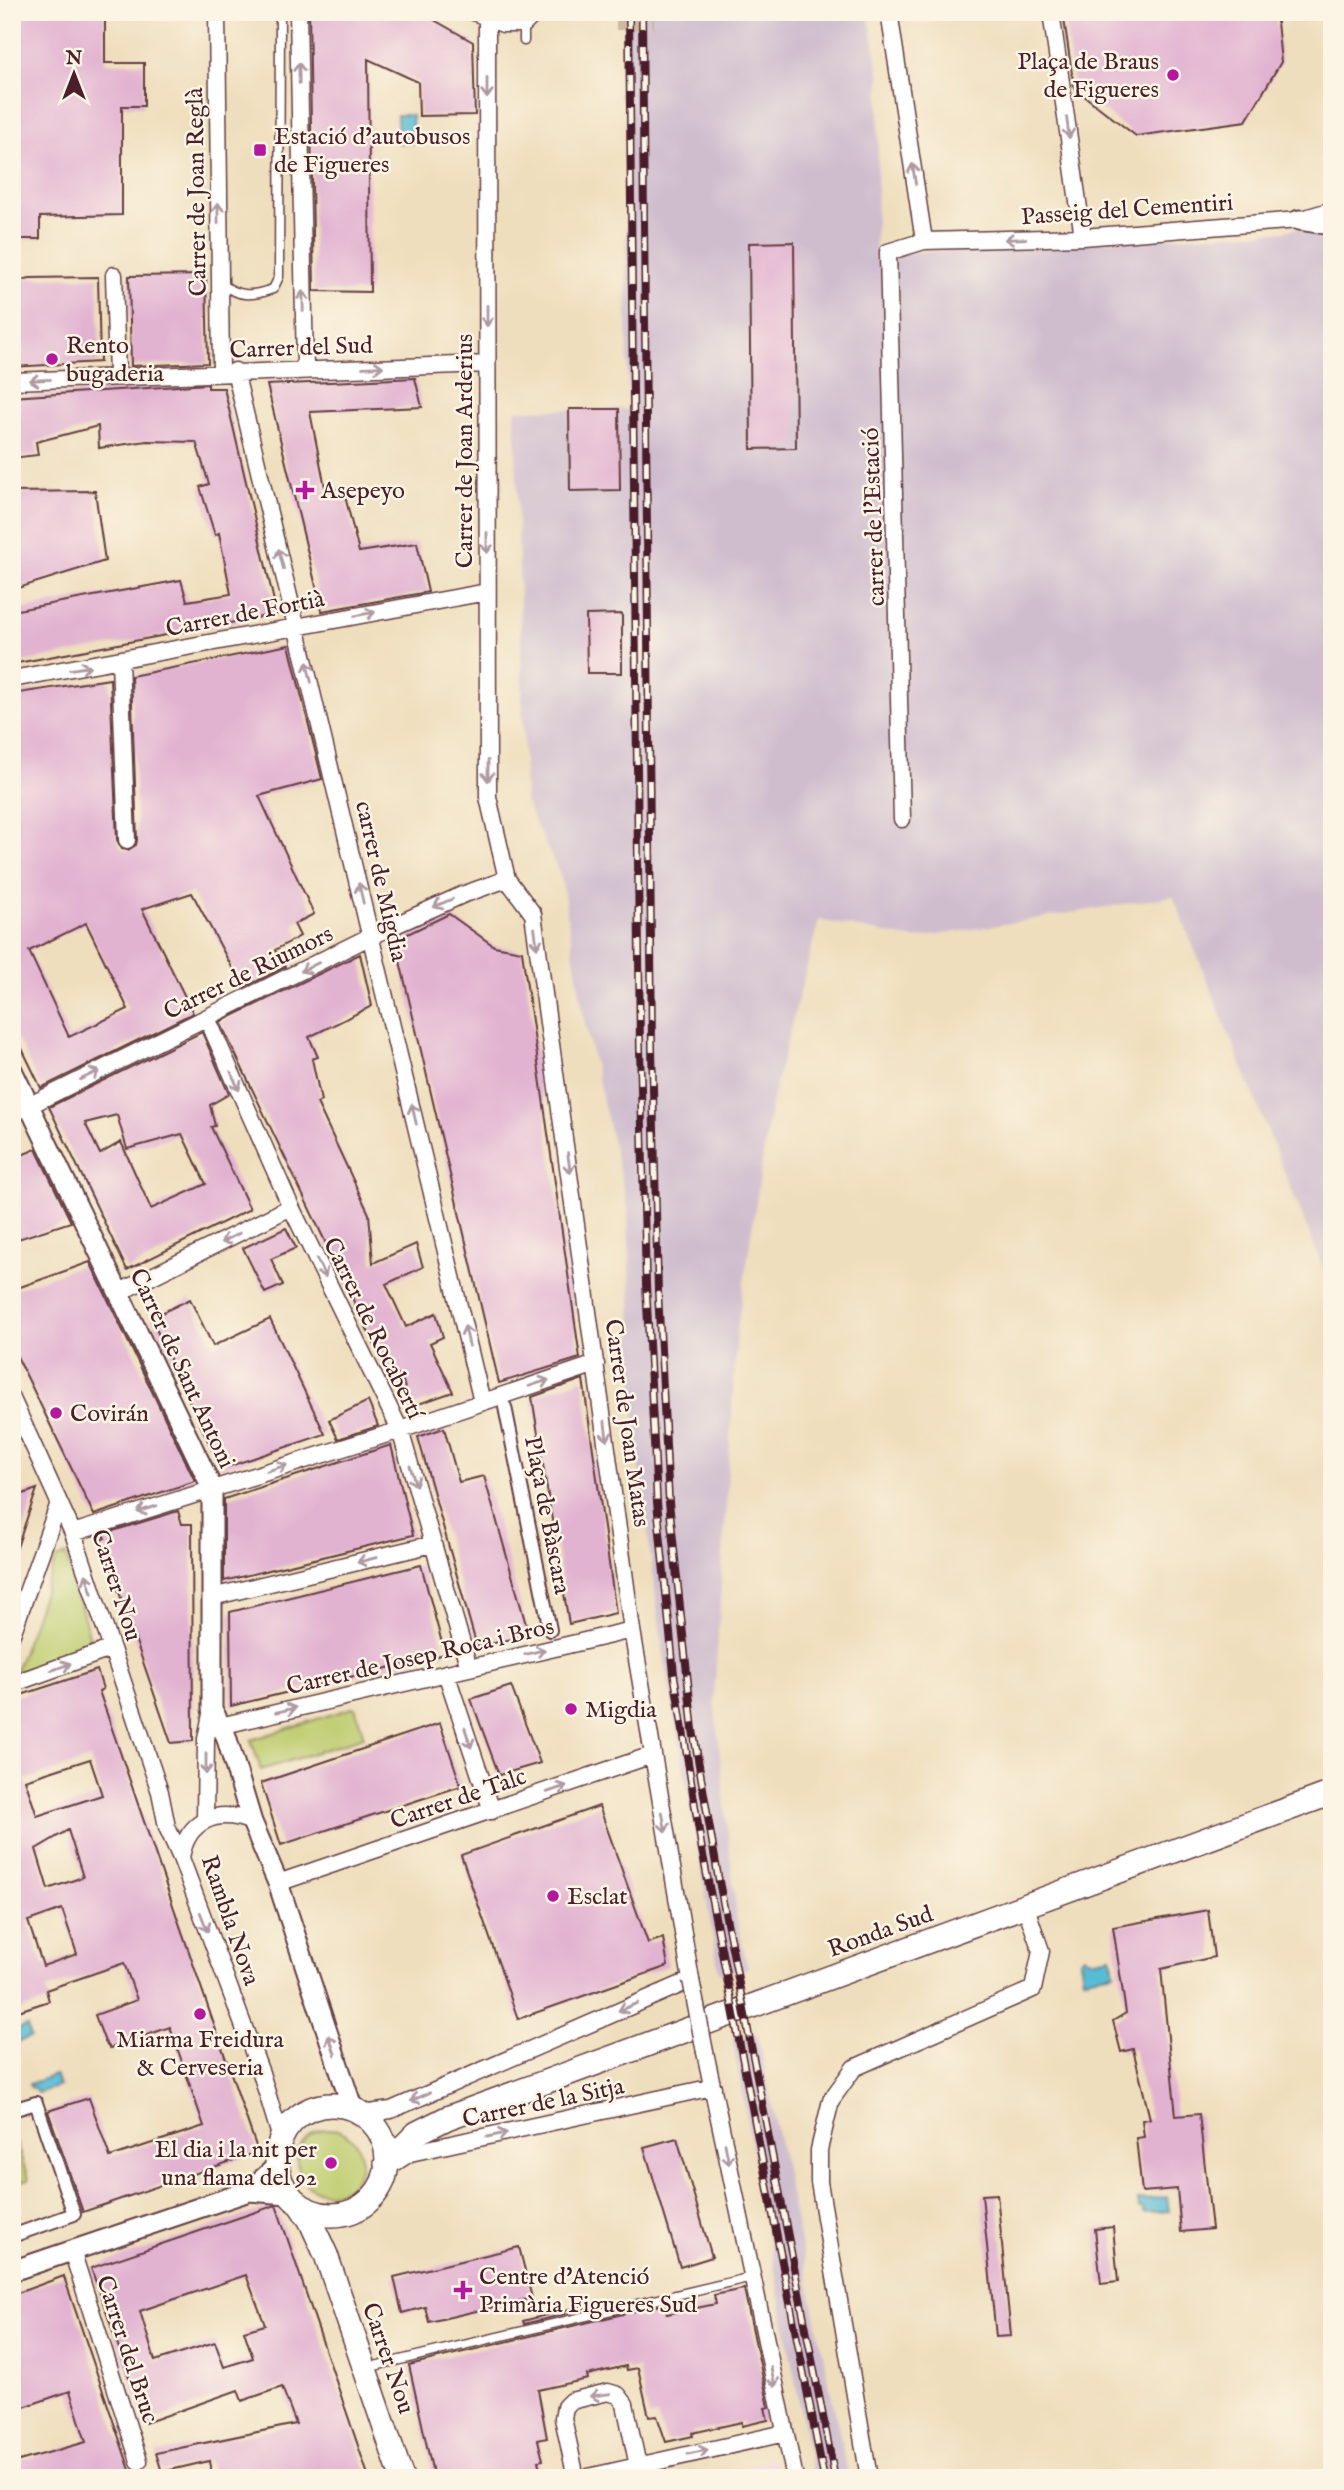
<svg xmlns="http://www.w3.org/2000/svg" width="1344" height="2490" viewBox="0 0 1344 2490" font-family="'IM FELL English',serif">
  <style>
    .built { fill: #f3cfde }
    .industrial { fill: #cfbdce }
    .green { fill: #becc6e; stroke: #84764c; stroke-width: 2 }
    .water { fill: #57bcd6; stroke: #506e80; stroke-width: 2 }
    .building { fill: #e2b3d1; fill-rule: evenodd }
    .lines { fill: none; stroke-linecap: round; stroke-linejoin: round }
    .pedestrian-tunnel { stroke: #ceb8a0; stroke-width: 12; stroke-dasharray: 12 6; stroke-linecap: butt }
    .service-casing { stroke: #633c41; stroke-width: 11 }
    .pedestrian-casing { stroke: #633c41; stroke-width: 16 }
    .minor-casing { stroke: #633c41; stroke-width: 19 }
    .tertiary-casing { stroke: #633c41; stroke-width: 23 }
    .secondary-casing { stroke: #633c41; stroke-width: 26 }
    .service { stroke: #fff; stroke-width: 8 }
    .pedestrian { stroke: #fff; stroke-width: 12 }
    .minor { stroke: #fff; stroke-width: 16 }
    .tertiary { stroke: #fff; stroke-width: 19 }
    .secondary { stroke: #fff; stroke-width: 23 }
    .rail-casing { stroke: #4a1f2b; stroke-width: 8 }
    .rail { stroke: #fcf5e5; stroke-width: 5; stroke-dasharray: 16; stroke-linecap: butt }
    .minor-bridge-casing { stroke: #633c41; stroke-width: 19; stroke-linecap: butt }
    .minor-bridge { stroke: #fff; stroke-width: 16 }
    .oneway { stroke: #ae9aa0 }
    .poi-dot { fill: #b5179e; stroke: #fcf5e5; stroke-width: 2.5 }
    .labels { text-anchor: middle; stroke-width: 5; stroke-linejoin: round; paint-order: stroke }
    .poi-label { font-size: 24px; fill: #4a1f2b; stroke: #fcf5e5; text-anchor: start }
    .street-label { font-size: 24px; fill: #4a1f2b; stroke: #fcf5e5 }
  </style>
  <rect width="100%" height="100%" fill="#fcf5e5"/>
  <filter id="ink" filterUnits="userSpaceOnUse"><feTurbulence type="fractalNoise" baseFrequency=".0143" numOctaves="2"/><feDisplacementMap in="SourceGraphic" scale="14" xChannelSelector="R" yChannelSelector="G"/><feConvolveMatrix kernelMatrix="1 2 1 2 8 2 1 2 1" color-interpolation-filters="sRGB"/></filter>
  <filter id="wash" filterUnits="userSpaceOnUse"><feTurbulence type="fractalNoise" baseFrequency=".00686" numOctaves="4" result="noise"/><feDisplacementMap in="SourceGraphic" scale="28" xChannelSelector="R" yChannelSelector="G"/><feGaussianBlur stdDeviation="1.57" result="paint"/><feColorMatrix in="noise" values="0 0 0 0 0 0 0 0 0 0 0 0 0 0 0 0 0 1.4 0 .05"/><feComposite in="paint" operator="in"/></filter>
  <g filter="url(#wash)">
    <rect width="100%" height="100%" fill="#efdebd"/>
    <path class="built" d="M774,2460L777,2478H691Z"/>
    <path class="industrial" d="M624,12H868L880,77L875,259L915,252L1285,231L1332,219V1290L1173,896L914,939L819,920L771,1103L737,1329L714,1699L737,1921L748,1968L719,1973L660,1631L635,1427L628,1208L585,1024L561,877L525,801L515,410L628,409Z
      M757,2033L836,2416L849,2478H813L732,2038Z"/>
    <path class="green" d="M66,1555L92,1646L15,1673L56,1559Z
      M355,1707L364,1737L261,1770L251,1740Z
      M297 2161a32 32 0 1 1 64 0a32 32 0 1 1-64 0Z
      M12,2132L29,2180L12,2185Z"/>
    <path class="water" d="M397,115H412L413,143H398Z
      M1084,1956L1090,1960L1111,1956L1114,1973L1083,1978L1080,1960Z
      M27,2026L31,2037L12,2044V2031Z
      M55,2075L59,2086L37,2093L35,2088H31L29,2084Z
      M1167,2197L1169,2211L1144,2213L1143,2208H1139L1138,2200Z"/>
    <g id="blocks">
      <path class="building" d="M12,12H105V63H144V106H122V215L40,217V239H12Z
        M309,12H420L473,42L475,115L419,116L418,82L368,59L370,292L314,291Z
        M1063,12H1276L1281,62L1246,121L1136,136L1074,88Z
        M794,242L796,448L751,449L749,243Z
        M206,275L208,363L131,366L129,276Z
        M98,277L100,362L12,367V282L30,278Z
        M415,378L422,407L310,412L326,492L343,488L359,552L417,543L428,592L322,611L267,385Z
        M208,384V388H224L277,614L12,664V611L181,580L187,601L231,594L219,533L215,535L200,487L209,484L196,442L147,441L99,448L98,426L36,442L38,455L12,458V397Z
        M569,409H619L620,490L570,491Z
        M95,491L105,561L12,590V492Z
        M622,614V673H587L586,615Z
        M289,645L322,779L259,796L314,914L294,924L300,936L275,950L285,967L243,988L192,893L142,909L193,1013L41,1088L12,1028V694L110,679L117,840L122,849L128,850L136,845L137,840L131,676ZM86,923L128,1009L69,1037L29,951Z
        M449,914L494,946L522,951L580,1358L499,1383L395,940Z
        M360,954L372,1006L309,1037L318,1057L312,1059L321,1101L317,1103L369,1214L373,1263L416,1244L423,1267L386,1284L406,1327L436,1313L443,1337L430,1343L453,1392L410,1407L401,1374L390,1377L220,1022Z
        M202,1032L229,1094L210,1105L215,1126L211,1127L250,1209L127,1270L49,1107ZM117,1115L127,1149L182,1134L206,1184L151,1209L121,1142L100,1154L85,1123Z
        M36,1149L71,1222L12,1241V1159Z
        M286,1228L296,1248L271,1259L283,1285L265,1293L243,1248Z
        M90,1262L195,1481L94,1515L12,1346V1290Z
        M190,1299L213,1346L270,1319L325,1434L221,1469L151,1318Z
        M583,1379L616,1613L569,1624L532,1397Z
        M368,1401L378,1426L338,1439L329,1420Z
        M444,1428L459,1482L484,1476L529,1635L477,1647L418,1437Z
        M391,1445L413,1535L224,1581V1499Z
        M37,1489L15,1553L12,1552V1498Z
        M178,1511L182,1524H192L193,1741L171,1743L101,1540L105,1538L103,1534Z
        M421,1565L445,1654L231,1706L230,1612Z
        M97,1670L103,1689L99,1691L258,2152L83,2212L48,2111L89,2098L110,2157L204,2126L170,2027L110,2048L105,2042L95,2015L137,2000L124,1963L46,1990L49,2001L12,2013V1698ZM90,1759L102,1795L37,1816L25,1780ZM68,1830L83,1877L48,1889L36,1849ZM62,1909L77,1954L43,1966L28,1921Z
        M511,1686L540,1763L499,1775L471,1699Z
        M440,1723L461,1786L281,1845L261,1783Z
        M599,1806L648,1943L663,1938L668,1966L518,2019L461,1855Z
        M1208,1910L1214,1957L1161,1969L1176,2116L1199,2114L1212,2229L1181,2232L1177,2189L1142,2192L1136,2138L1144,2137L1142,2120L1150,2119L1133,2049L1121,2052L1113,2021L1126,2013L1113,1927Z
        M677,2138L712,2257L680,2267L644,2147Z
        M997,2194L1011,2336L996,2337L982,2195Z
        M276,2205L369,2478H212L209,2461L162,2472L156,2453L296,2424L282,2387L242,2401L238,2390L145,2423L91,2268ZM246,2275L265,2325L244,2331L253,2358L224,2367L215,2342L155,2361L140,2311Z
        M1113,2227L1118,2282L1101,2284L1095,2229Z
        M519,2247L532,2298L429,2322L425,2307L402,2313L394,2277Z
        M64,2276V2277L131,2473L108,2478H12V2463L86,2442L70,2391L12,2411V2295Z
        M744,2289L769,2407L765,2408L768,2420L742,2426V2422L692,2433L693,2436L666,2442L657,2416L649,2417L638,2368L627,2370L626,2366L587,2375L588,2379L538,2390L547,2438L538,2440L543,2460L538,2461L540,2469L483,2478H434L409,2365L665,2304L667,2314L716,2304L714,2295Z
        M585,2305L586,2309L524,2324L523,2321Z"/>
    </g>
  </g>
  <g filter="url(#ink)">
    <use href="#blocks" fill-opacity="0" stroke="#633c41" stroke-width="2"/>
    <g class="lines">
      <path class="pedestrian-tunnel" d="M616,24L654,23"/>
      <g class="service-casing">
        <path id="service" d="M524,24V41
          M221,283C239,298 253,296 273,289L279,277L280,12
          M366,2368L752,2277"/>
      </g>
      <g class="pedestrian-casing">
        <path id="pedestrian" d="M505,1407L550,1630
          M12,2110L36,2103L74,2214L12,2236"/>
      </g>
      <g class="minor-casing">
        <path id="minor" d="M217,12L221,372
          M298,12L305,369
          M474,12L503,24H524L536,12
          M889,12L924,241
          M1051,12L1083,237
          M114,275L117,376
          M235,371L482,1402
          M12,381L487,364
          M120,661L127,840
          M12,679L487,592
          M902,819L888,252L924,241L1083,237L1299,220L1332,210
          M207,1018L291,1207L400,1430L469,1668
          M12,1114L371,936L462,895L507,879
          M120,1292L291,1207
          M12,1399L73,1533L160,1792L167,1827L181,1858
          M73,1533L400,1430L596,1364
          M212,1597L433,1544
          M12,1634L59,1503
          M446,1673L492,1811
          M12,1684L110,1649
          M220,1726L632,1630
          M205,1820L206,1739L212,1709
          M252,1822C218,1808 187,1819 181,1858L261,2073L281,2139
          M278,1883L652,1755
          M705,2052L795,2478
          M362,2114L391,2110L691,1980L632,1630L533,914L507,879L488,797L487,20
          M396,2162L410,2153L713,2087
          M72,2251L139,2461
          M576,2478L563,2418L565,2407L571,2401L608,2392L618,2395L625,2404L638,2466
          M584,2478L785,2433
          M869,2478L819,2182V2150L831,2100L854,2068L1033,1989L1041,1951L1025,1905"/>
      </g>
      <g class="tertiary-casing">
        <path id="tertiary" d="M1299,220L1332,225
          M12,1070L212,1488V1709L226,1736L252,1822L278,1883L353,2110
          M249,2191L277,2166
          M12,2271L249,2191L288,2194"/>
      </g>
      <g class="secondary-casing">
        <path id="secondary" d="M277 2160a55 55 0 1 1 110 0a55 55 0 1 1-110 0Z
          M386,2164L417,2133L447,2118L1332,1793
          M300,2205L310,2220L326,2255L402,2478"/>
      </g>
      <use href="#service" class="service"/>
      <use href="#pedestrian" class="pedestrian"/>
      <use href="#minor" class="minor"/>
      <use href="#tertiary" class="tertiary"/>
      <use href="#secondary" class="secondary"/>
      <g class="rail-casing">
        <path id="rail" d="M629,12L640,1049L646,1284L657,1502L674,1674L702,1850L824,2478
          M642,12L652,1048L658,1292L669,1502L693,1730L718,1876L835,2478"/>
      </g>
      <use href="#rail" class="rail"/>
      <g class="minor-bridge-casing">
        <path id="minor-bridge" d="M691,1980L705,2052"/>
      </g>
      <use href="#minor-bridge" class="minor-bridge"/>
    </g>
    <defs><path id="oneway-shaft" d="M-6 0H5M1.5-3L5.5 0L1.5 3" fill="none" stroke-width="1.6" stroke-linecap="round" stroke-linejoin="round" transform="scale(1.75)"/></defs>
    <g class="oneway">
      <use href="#oneway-shaft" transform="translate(299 73) rotate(-91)"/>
      <use href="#oneway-shaft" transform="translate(487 88) rotate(90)"/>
      <use href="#oneway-shaft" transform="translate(1068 128) rotate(82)"/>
      <use href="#oneway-shaft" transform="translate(914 174) rotate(-99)"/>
      <use href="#oneway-shaft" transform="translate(218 213) rotate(-90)"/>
      <use href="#oneway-shaft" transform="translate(1015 239) rotate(178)"/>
      <use href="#oneway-shaft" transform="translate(303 301) rotate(-91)"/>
      <use href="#oneway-shaft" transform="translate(487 316) rotate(90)"/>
      <use href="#oneway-shaft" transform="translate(373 367) rotate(-2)"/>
      <use href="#oneway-shaft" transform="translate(40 380) rotate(177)"/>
      <use href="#oneway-shaft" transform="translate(487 543) rotate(90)"/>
      <use href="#oneway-shaft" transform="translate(281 559) rotate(-104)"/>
      <use href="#oneway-shaft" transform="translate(365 614) rotate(-10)"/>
      <use href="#oneway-shaft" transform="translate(80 668) rotate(-9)"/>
      <use href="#oneway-shaft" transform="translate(309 672) rotate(-103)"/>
      <use href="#oneway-shaft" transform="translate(488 771) rotate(90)"/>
      <use href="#oneway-shaft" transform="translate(361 893) rotate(-103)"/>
      <use href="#oneway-shaft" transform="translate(443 903) rotate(156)"/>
      <use href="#oneway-shaft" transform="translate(536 938) rotate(82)"/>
      <use href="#oneway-shaft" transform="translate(310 967) rotate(153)"/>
      <use href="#oneway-shaft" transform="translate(90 1075) rotate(-26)"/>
      <use href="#oneway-shaft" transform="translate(235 1081) rotate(66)"/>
      <use href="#oneway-shaft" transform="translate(414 1114) rotate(-103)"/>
      <use href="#oneway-shaft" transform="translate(569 1163) rotate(82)"/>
      <use href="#oneway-shaft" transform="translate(230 1238) rotate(153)"/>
      <use href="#oneway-shaft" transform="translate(321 1268) rotate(64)"/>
      <use href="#oneway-shaft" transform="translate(467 1336) rotate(-103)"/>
      <use href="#oneway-shaft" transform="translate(539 1383) rotate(-18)"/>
      <use href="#oneway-shaft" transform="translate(606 1431) rotate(83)"/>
      <use href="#oneway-shaft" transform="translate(277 1468) rotate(-17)"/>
      <use href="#oneway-shaft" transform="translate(413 1476) rotate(73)"/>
      <use href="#oneway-shaft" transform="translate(147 1509) rotate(162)"/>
      <use href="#oneway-shaft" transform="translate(367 1560) rotate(166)"/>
      <use href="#oneway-shaft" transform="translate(89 1584) rotate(-108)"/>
      <use href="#oneway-shaft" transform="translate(535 1652) rotate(-14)"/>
      <use href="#oneway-shaft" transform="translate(61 1667) rotate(-20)"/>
      <use href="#oneway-shaft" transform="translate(286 1710) rotate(-13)"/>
      <use href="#oneway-shaft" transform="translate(468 1738) rotate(72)"/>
      <use href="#oneway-shaft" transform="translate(206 1764) rotate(90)"/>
      <use href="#oneway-shaft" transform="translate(557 1789) rotate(-19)"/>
      <use href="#oneway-shaft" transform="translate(664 1822) rotate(80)"/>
      <use href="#oneway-shaft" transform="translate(204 1922) rotate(69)"/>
      <use href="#oneway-shaft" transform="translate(628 2007) rotate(157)"/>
      <use href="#oneway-shaft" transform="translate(332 2045) rotate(-109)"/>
      <use href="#oneway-shaft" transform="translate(420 2097) rotate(156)"/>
      <use href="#oneway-shaft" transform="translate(497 2135) rotate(-12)"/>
      <use href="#oneway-shaft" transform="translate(727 2154) rotate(79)"/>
      <use href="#oneway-shaft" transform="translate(773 2377) rotate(78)"/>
      <use href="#oneway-shaft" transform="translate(600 2395) rotate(172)"/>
      <use href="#oneway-shaft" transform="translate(698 2452) rotate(-12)"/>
    </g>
  </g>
  <g class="poi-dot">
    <circle cx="1173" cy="75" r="7"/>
    <rect x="253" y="143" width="14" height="14" rx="3.5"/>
    <circle cx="52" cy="359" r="7"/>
    <path d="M301.5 479.5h7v7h7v7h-7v7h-7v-7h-7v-7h7z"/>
    <circle cx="56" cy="1413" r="7"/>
    <circle cx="571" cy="1709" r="7"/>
    <circle cx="553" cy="1896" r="7"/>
    <circle cx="200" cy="2014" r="7"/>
    <circle cx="331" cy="2163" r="7"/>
    <path d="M459.5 2279.5h7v7h7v7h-7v7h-7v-7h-7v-7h7z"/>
  </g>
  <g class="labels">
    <g class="poi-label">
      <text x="1159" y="69" text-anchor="end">Plaça de Braus<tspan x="1159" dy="28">de Figueres</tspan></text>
      <text x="274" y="144">Estació d'autobusos<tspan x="274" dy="28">de Figueres</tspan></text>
      <text x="66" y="353">Rento<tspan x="66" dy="28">bugaderia</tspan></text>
      <text x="321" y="498">Asepeyo</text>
      <text x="70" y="1421">Covirán</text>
      <text x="585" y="1717">Migdia</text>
      <text x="567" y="1904">Esclat</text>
      <text x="200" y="2047" text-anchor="middle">Miarma Freidura<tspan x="200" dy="28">&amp; Cerveseria</tspan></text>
      <text x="317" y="2157" text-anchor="end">El dia i la nit per<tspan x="317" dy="28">una flama del 92</tspan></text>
      <text x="479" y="2284">Centre d'Atenció<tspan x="479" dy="28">Primària Figueres Sud</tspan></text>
    </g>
    <g class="street-label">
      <text transform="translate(196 192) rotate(-91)" y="8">Carrer de Joan Reglà</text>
      <text transform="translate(1127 209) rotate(-4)" y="8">Passeig del Cementiri</text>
      <text transform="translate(301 347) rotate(-2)" y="8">Carrer del Sud</text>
      <text transform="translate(464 451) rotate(-90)" y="8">Carrer de Joan Arderius</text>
      <text transform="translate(873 517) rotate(-92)" y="8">carrer de l'Estació</text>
      <text transform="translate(245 613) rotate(-11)" y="8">Carrer de Fortià</text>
      <text transform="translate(382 881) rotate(77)" y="8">carrer de Migdia</text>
      <text transform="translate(248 972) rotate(-26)" y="8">Carrer de Riumors</text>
      <text transform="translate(374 1328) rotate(64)" y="8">Carrer de Rocabertí</text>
      <text transform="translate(183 1368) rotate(65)" y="8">Carrer de Sant Antoni</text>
      <text transform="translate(628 1423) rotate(82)" y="8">Carrer de Joan Matas</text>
      <text transform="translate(548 1515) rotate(79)" y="8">Plaça de Bàscara</text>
      <text transform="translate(117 1585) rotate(72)" y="8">Carrer Nou</text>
      <text transform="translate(420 1656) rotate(-13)" y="8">Carrer de Josep Roca i Bros</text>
      <text transform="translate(458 1798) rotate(-19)" y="8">Carrer de Talc</text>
      <text transform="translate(231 1920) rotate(71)" y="8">Rambla Nova</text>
      <text transform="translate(880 1931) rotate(-20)" y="8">Ronda Sud</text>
      <text transform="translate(543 2102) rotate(-12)" y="8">Carrer de la Sitja</text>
      <text transform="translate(128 2349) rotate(72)" y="8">Carrer del Bruc</text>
      <text transform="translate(389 2358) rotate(71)" y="8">Carrer Nou</text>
    </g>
  </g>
  <rect width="1344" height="2490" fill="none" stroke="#fcf5e5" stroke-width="42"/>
  <g transform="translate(74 74)" stroke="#fcf5e5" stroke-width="5" paint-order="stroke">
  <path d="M0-5L12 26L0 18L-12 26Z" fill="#4a1f2b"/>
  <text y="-10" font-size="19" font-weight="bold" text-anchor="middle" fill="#4a1f2b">N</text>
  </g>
</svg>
